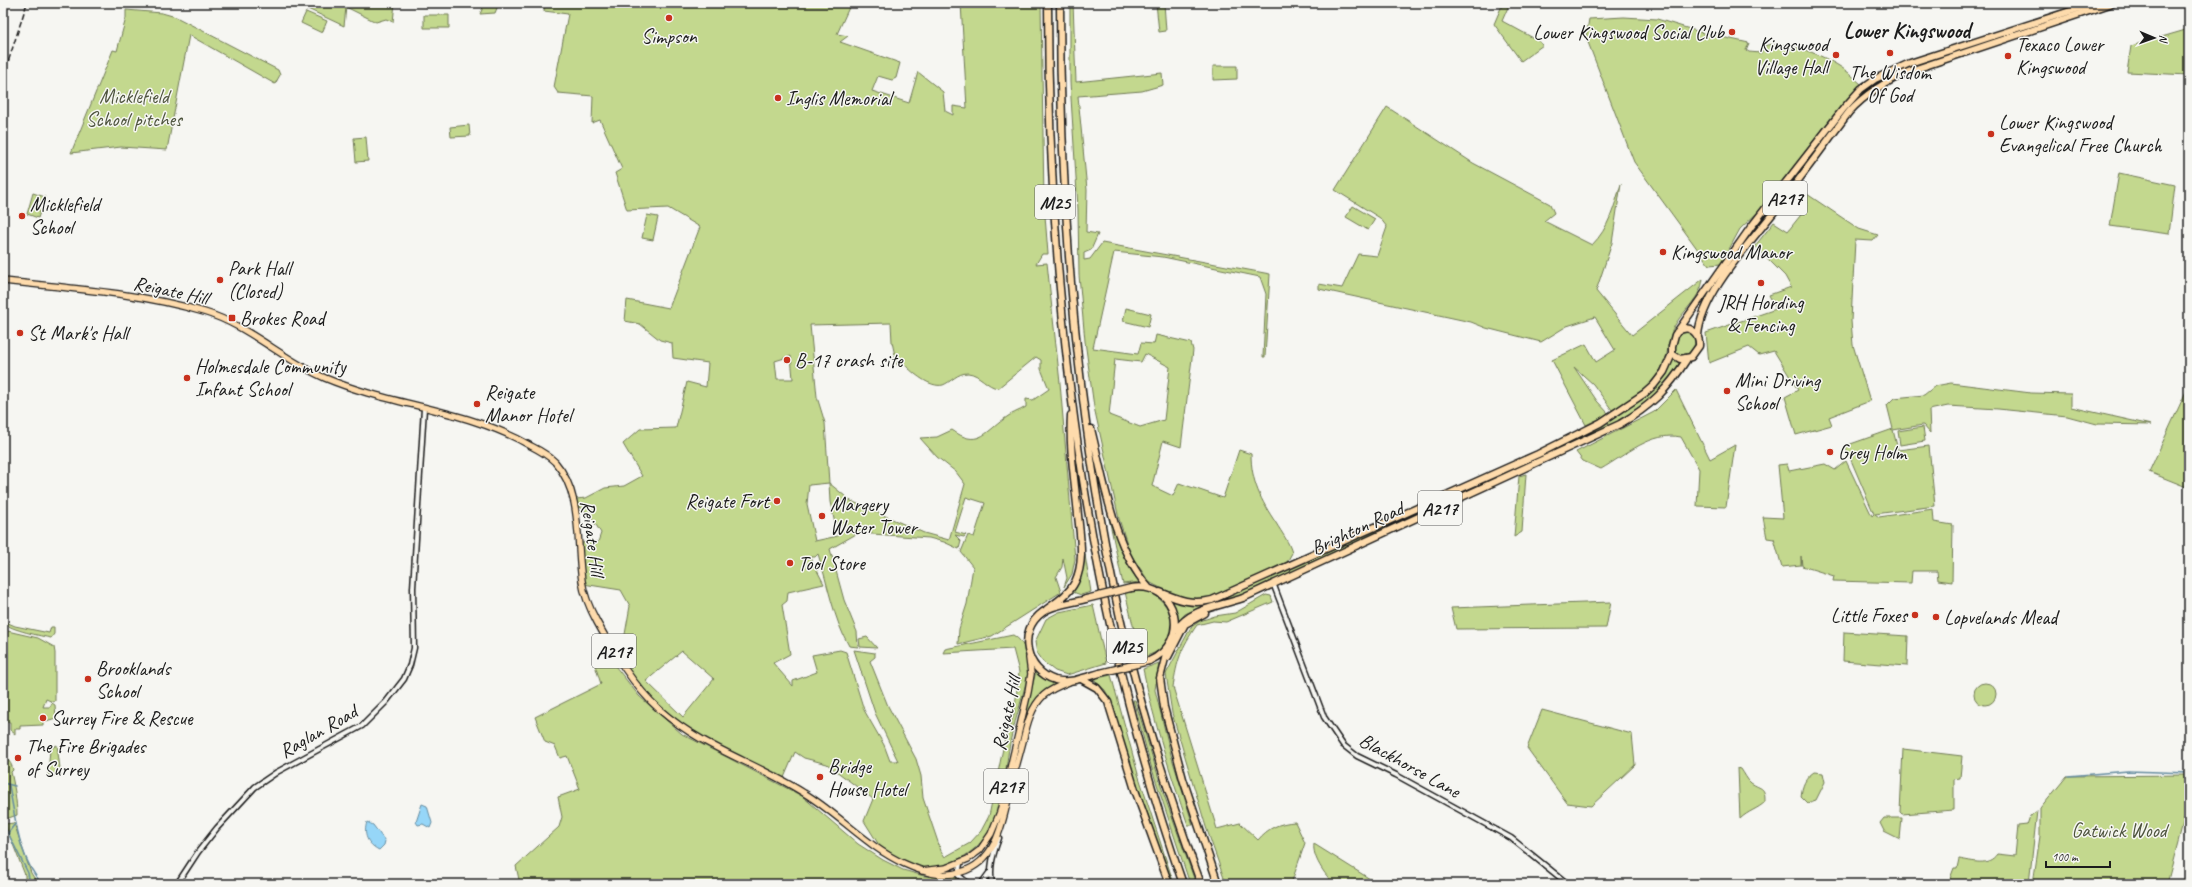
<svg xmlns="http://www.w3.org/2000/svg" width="2192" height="887" viewBox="0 0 2192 887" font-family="Caveat,sans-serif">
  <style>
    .green { fill: #c3d88e; stroke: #707a55; fill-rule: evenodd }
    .water { fill: #96d6f8; stroke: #658ca0 }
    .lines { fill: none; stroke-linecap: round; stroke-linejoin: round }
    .stream { stroke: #658ca0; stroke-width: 1.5 }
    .minor-casing { stroke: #1c1c1c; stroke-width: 7 }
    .major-casing { stroke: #1c1c1c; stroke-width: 8 }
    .highway-casing { stroke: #1c1c1c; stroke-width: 9 }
    .minor { stroke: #f6f6f2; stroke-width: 4 }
    .major { stroke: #fedbac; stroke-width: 5.5 }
    .highway { stroke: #fedbac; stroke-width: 6 }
    .rail { stroke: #1c1c1c; stroke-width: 1.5; stroke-dasharray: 6 3; stroke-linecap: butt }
    .highway-bridge-casing { stroke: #1c1c1c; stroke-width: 9; stroke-linecap: butt }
    .highway-bridge { stroke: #fedbac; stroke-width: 6 }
    .poi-dot { fill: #c8321e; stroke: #f6f6f2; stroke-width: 1.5 }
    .labels { text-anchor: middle; stroke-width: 3; stroke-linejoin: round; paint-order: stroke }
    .shield { fill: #f6f6f2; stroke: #5d5d5c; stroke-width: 1 }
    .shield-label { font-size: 19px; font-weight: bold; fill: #1c1c1c }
    .poi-label { font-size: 20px; fill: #1c1c1c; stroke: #f6f6f2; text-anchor: start }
    .park-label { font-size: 20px; fill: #4e543e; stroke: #f6f6f2 }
    .street-label { font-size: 20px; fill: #1c1c1c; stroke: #f6f6f2 }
    .quarter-label { font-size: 22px; font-weight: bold; fill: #1c1c1c; stroke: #f6f6f2 }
  </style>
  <rect width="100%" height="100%" fill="#f6f6f2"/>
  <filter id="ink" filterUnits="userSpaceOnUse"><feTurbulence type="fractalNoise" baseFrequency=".025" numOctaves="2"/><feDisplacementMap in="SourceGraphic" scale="8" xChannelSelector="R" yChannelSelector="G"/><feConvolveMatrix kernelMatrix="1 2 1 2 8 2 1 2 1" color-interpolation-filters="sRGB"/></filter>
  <g filter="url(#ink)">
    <path class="green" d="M295,3H395L393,22L386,19L376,22L346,7L344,26Z
      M485,3H499L495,13L480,14Z
      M545,3H851L837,34L848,36L840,42L900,63L896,78L892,80L878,76L872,91L909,103L918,72L943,92L945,111L953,115V106L967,108L961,3H1041L1044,203L1048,254H1042L1036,264L1047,263L1060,383L1075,559L1072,574L1064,587L1067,578L1063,558L1062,567L1056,577L1061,592L992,636L958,644L959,629L967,604L973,567L961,552L968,535L974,537L985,503L966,497L955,532L966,535L964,537L955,535L961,541L959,549L944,542L929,538L858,533L830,549L844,600L857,632L858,647L849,646C833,618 828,584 818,554L815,557H810L824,584L788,592L787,601L782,605L790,654L773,663L793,686V681L817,672L812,655L840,650L846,652L864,710L884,745L890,761H898L875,713L854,650L875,653V657L870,661L888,706L916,759L921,776L923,798L941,851L945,857L970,843L981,831L989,816L1006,734L1014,715L1019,672L1013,649L943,653L945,649L1013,635C1025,641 1030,660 1028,673C1024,694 1016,716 1011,738C1004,770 1005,810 985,837C969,859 947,865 922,871L877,848L879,845L864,821L873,799L827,764L804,758L795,752L783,780L716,749L659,709L625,669L624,640L630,606L621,590L583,584L581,543L598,542L601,533L590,515L575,503L576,499L586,498L605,488L624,486L642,476L623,444L640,429L676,428L687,382L706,387L708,363L673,358L672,343L660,340L640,324L625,321L627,300L669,308L700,227L668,208L627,210L615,173L622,169L600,120L592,123L593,96L558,93L554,87L568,14L544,11ZM891,323L892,342L897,365H905C913,373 930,388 943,385C951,382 957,373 968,373C980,374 987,387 998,388L1036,357L1041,360V369L1049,389L1033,400L1026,399V407C1019,411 1010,414 1004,419C984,434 977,448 952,430L937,437L920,438L937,457L956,472L965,484L949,540L924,533L851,501L829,483L825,423L817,397L810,325ZM791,356L793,379H777L775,361ZM829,483L830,502L838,536L815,541L807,504L809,485ZM682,651L714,679L683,717L646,681Z
      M1070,3H1073L1076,82L1162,73L1163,85L1142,91L1078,96L1087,190L1086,232L1098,234L1091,250L1084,253V260L1090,259L1102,243L1270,274L1265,357H1263L1266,294L1260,277L1163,257L1114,252L1093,348L1138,354L1141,343L1154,344L1156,335L1191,343L1193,350L1181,447L1163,441L1152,486L1173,496L1179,483L1223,498L1239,450L1251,454C1251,481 1261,501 1276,523C1282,533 1289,542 1292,553L1286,564L1211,597L1199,600L1178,597L1149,582L1130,553L1119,519L1094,407L1085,341L1079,275L1078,209L1070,82ZM1145,354L1170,367L1164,420L1140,427L1109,415L1115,359L1141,362Z
      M1156,3H1164L1166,31L1159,32Z
      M1503,3L1509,5L1502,21L1537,40L1543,45L1521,61L1494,24Z
      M126,10L162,13L176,17L278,70L280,75L275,84L189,35L167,150L121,147L71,153L113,50L117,51L126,18Z
      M306,12L327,21L322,33L301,23Z
      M424,15H449V28H424Z
      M1624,17L1657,19L1703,33L1749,43L1746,50L1749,52L1761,53L1763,46C1786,39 1826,56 1845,70C1851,74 1856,80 1861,84L1843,103L1758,212L1740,229L1721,264L1709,265L1634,162L1586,37L1589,19Z
      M2189,29V75L2127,72L2131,46Z
      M1213,66H1237V79L1213,80Z
      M1387,107L1473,163L1550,204L1554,213L1544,221L1592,245C1609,228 1614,207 1621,184L1612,243L1596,291L1632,335L1703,279C1701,298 1684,309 1675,325C1668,337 1669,351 1664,363C1654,385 1632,399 1612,410L1593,384L1574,367L1597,401L1609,414L1586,425L1552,360L1586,344L1596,362L1615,350L1595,317L1567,326L1541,342L1486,328L1471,322L1319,289V284L1342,288L1358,254L1377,256L1387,227L1380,218L1335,190Z
      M469,125L470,136L451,137L450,127Z
      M366,137L368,161L356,162L354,138Z
      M2119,173L2175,185L2169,234L2110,226Z
      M1801,190L1859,229L1878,235L1873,241L1855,240L1851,321L1853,345L1870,401L1829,417L1832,425L1796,435L1785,397L1798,390L1774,351L1759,355L1749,347L1709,363L1706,333L1776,309L1769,295L1791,287L1785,276L1755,246L1774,222L1788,231L1808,206Z
      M33,193L45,197L38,218L27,214Z
      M1353,206L1375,219L1368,230L1346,217Z
      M647,215L658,217L653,240L642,238Z
      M1126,308L1151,314L1148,327L1123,321Z
      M1685,331L1692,332C1698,344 1694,352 1681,357L1674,352C1673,343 1677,335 1685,331Z
      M1673,358L1681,362C1668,384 1654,399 1634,414L1243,595L1196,609L1185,614L1177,623L1170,600C1197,608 1206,605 1231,595C1312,557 1395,521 1476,485C1525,463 1584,440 1628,409C1647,396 1665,381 1673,358Z
      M1951,383L2031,393L2071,394V407L2151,425L2097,424L2067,416L1998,409L1948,406L1929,410L1930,433L1923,425L1893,430L1898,450L1929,446L1935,506L1875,514L1879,517L1933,509L1934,522L1953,525L1952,582L1938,580L1937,571H1912L1911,583L1833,581L1834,576L1802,566L1801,556V565L1782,567L1774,539L1767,538L1763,517L1783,518L1778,465L1787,464L1789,471L1825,464L1835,470L1846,461L1872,516L1874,514L1845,446L1893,429L1887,405L1894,398L1924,395L1935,386Z
      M2189,385V488L2149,472Z
      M1676,390L1710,459L1735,445L1726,507L1697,506L1699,469L1681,437C1651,431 1626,455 1601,469L1583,461L1576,452L1654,412Z
      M1923,427L1925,441L1900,445L1898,431Z
      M1526,474L1522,532L1514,537L1519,476Z
      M1104,495C1113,524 1119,560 1140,582L1123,584Z
      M1085,555L1091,592L1081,595L1073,592L1081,576Z
      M1141,589C1165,595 1181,621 1165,644C1160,652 1149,655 1141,658L1125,592Z
      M1266,595L1271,596L1273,602L1226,622L1213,621L1197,625C1181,648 1177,660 1173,687L1217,829L1240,823L1258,840C1268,828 1279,823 1295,822L1305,843L1291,884H1226L1206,827L1172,713L1166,674L1191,627L1200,621L1215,616L1235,613Z
      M1611,602L1606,628L1456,629L1451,608Z
      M1093,605L1106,663L1067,675L1055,671L1042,661L1037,654L1035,642L1046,619L1059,612Z
      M6,622L15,626L49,633L51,627H54V634L51,638C41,636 11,630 4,623Z
      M3,630L38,638L54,647L55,653V701L53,702L46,699L43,707H50L52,703L55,705L56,718L46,721V716L43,715V725L20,726V729H15V734L10,730V722H3Z
      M1844,632L1908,636L1907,666L1843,661Z
      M867,637L877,648L860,647L859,639Z
      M608,657L639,696L682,734L802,796L858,844L883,860L903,870L924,876L956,877L958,884H923L922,880L910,881V884H520L516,866L559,827L562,817L558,797L580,789L567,756L560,758L555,746L545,742L535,717L601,684L594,662Z
      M1159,663L1155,690L1171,755L1193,825H1188C1170,773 1154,722 1143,669Z
      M1036,671L1042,677L1058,684C1042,692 1033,700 1026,717L1025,716Z
      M1111,675L1138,774L1174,884H1173L1169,875L1134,775L1112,704L1105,690L1093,679Z
      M1974 694a11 11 0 1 1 22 0a11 11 0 1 1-22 0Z
      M1133,700H1135L1163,792L1196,884H1190L1152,769Z
      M1542,710L1632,734L1635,765L1591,806L1567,803L1527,748Z
      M57,745L61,776L48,775L50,749Z
      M1903,749L1962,756L1960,778L1954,779V810L1902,814L1900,812Z
      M3,756C9,761 11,762 13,770L11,772C14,784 17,802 17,815L3,820Z
      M1738,768L1741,769C1744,773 1747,780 1751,783C1762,790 1765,786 1765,802C1758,809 1748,811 1740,819Z
      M1814,772L1823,773L1825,782L1816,800L1807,803L1801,797C1802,786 1805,778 1814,772Z
      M2189,775V800L2167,884H2033L2040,836V809L2067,776Z
      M2037,811L2029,884H1948L1954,868H1957L1959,859C1973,861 1988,867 1997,854L2015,856L2018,826L2027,825L2030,816Z
      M1884,818H1902L1900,839L1884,831L1880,823Z
      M14,823L31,873L38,884H25V875L5,824Z
      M1314,844L1378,884H1334C1325,875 1312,857 1314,844Z"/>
    <path class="water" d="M422,804L427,806L432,823L430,828L423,824L418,825L416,822Z
      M367,822L373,825L385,841L384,845L379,850C367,844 363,834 367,822Z"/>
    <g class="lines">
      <path class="stream" d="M2068,776L2128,771L2189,773
        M3,783L15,786
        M9,786C16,820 18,857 42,884
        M15,824L8,833L28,873L30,884"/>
      <g class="minor-casing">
        <path id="minor" d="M1273,583L1324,717L1343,745L1357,756L1396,775L1511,838L1568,884
          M960,864L958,875L969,884
          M177,884L198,852L217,828L255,787L277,772L362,726L386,702L404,679L410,665L414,648L413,588L424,408
          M981,884L989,873
          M992,884C989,867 993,854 999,838"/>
      </g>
      <g class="major-casing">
        <path id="major" d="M3,281C69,288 140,293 204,312C248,325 283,360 325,378C391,406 468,409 531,446C539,450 549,456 555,462C583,494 576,542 582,581C584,595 590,609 597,622C614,653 633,686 660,710C703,748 757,763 804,793C839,814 867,847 905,864C923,872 941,878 961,872C997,862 1003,821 1010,790C1014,773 1019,757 1023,741C1027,724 1031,707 1044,695C1051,689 1061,685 1069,682
          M922,871L946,868L968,859L980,850L991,834L1000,812L1028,692L1031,674L1029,658"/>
      </g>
      <g class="highway-casing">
        <path id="highway" d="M1048,3C1048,301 1084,602 1183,884
          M1060,3C1060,202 1075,404 1116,599C1136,696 1167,791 1201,884
          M1677,332C1689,323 1700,333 1699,346L1691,357L1680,359L1672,354V346L1675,335L1751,227L1844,108L1861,89L1875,79L1910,63L2095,3
          M1698,336C1701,293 1752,241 1777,208C1802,176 1825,144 1849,112C1867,92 1888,80 1913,70L2113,3
          M1091,429C1104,480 1113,547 1148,587
          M1131,588C1178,580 1192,642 1149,661
          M1160,592C1179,600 1192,605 1212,600L1538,454L1600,423L1645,393L1654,385L1664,372L1672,354
          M1086,599C1073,603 1054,604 1043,612C1016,631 1026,671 1055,680C1070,684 1086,677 1100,673
          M1047,609C1058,601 1069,594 1075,582C1085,562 1080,536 1078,515C1075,482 1069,448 1071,415
          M1175,631C1191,608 1217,607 1243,598L1620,424C1651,406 1668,389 1687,359
          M1168,647L1160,678L1164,707L1183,779L1218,884
          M1168,657L1185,624L1205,613
          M1081,679L1097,688L1108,702L1135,790L1169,884"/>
      </g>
      <use href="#minor" class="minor"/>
      <use href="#major" class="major"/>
      <use href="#highway" class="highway"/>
      <path class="rail" d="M3,78L27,3"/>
      <g class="highway-bridge-casing">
        <path id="highway-bridge" d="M1086,599L1131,588
          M1100,673L1149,661"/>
      </g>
      <use href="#highway-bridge" class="highway-bridge"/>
    </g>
  </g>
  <g class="poi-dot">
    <circle cx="669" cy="18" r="4"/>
    <circle cx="1732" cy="32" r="4"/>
    <circle cx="1890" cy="53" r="4"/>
    <circle cx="1836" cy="55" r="4"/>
    <circle cx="2008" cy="56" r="4"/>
    <circle cx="778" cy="98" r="4"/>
    <circle cx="1991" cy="134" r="4"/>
    <circle cx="22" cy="216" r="4"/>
    <circle cx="1663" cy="252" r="4"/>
    <circle cx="220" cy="280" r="4"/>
    <circle cx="1761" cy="283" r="4"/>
    <rect x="228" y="314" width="8" height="8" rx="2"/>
    <circle cx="20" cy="333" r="4"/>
    <circle cx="787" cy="360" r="4"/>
    <circle cx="187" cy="378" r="4"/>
    <circle cx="1727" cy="391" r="4"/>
    <circle cx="477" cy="404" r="4"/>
    <circle cx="1830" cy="452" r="4"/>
    <circle cx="777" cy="501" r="4"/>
    <circle cx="822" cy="516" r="4"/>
    <circle cx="790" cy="563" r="4"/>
    <circle cx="1915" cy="615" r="4"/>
    <circle cx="1936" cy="617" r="4"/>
    <circle cx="88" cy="679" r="4"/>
    <circle cx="43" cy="718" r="4"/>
    <circle cx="18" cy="758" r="4"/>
    <circle cx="820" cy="777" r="4"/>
  </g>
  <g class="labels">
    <g class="shield">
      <rect x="1763" y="181" width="44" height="34" rx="3"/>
      <rect x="1035" y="185" width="40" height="34" rx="3"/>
      <rect x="1418" y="491" width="44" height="34" rx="3"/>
      <rect x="1107" y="629" width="40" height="34" rx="3"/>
      <rect x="592" y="634" width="44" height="34" rx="3"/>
      <rect x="984" y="769" width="44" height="34" rx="3"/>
    </g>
    <g class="shield-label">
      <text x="1785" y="205">A217</text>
      <text x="1055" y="209">M25</text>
      <text x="1440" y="515">A217</text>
      <text x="1127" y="653">M25</text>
      <text x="614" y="658">A217</text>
      <text x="1006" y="793">A217</text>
    </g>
    <g class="poi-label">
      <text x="1724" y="39" text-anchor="end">Lower Kingswood Social Club</text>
      <text x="669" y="43" text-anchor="middle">Simpson</text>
      <text x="1828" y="51" text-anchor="end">Kingswood<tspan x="1828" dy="23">Village Hall</tspan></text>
      <text x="2016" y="51">Texaco Lower<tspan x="2016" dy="23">Kingswood</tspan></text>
      <text x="1890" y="79" text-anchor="middle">The Wisdom<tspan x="1890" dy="23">Of God</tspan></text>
      <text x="786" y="105">Inglis Memorial</text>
      <text x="1999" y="129">Lower Kingswood<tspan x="1999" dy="23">Evangelical Free Church</tspan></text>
      <text x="30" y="211">Micklefield<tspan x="30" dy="23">School</tspan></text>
      <text x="1671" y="259">Kingswood Manor</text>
      <text x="228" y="275">Park Hall<tspan x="228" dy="23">(Closed)</tspan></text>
      <text x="1761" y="309" text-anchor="middle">JRH Hording<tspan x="1761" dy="23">&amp; Fencing</tspan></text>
      <text x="240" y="325">Brokes Road</text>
      <text x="28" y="340">St Mark's Hall</text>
      <text x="795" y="367">B-17 crash site</text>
      <text x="195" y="373">Holmesdale Community<tspan x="195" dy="23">Infant School</tspan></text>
      <text x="1735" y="387">Mini Driving<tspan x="1735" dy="23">School</tspan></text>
      <text x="485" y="399">Reigate<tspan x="485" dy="23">Manor Hotel</tspan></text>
      <text x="1838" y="459">Grey Holm</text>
      <text x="769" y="508" text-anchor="end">Reigate Fort</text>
      <text x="830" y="511">Margery<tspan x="830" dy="23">Water Tower</tspan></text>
      <text x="798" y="570">Tool Store</text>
      <text x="1907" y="622" text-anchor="end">Little Foxes</text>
      <text x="1944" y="624">Lopvelands Mead</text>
      <text x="96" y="675">Brooklands<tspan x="96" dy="23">School</tspan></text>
      <text x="51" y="725">Surrey Fire &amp; Rescue</text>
      <text x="26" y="753">The Fire Brigades<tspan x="26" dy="23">of Surrey</tspan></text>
      <text x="828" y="773">Bridge<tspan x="828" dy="23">House Hotel</tspan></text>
    </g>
    <g class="park-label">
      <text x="134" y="103">Micklefield<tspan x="134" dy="23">School pitches</tspan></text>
      <text x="2119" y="837">Gatwick Wood</text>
    </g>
    <g class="street-label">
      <text transform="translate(171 290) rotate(12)" y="7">Reigate Hill</text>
      <text transform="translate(1357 528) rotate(-25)" y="7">Brighton Road</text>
      <text transform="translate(593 538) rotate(82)" y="7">Reigate Hill</text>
      <text transform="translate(1006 713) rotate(-78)" y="7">Reigate Hill</text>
      <text transform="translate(318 731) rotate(-30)" y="7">Raglan Road</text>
      <text transform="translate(1410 765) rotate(29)" y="7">Blackhorse Lane</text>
    </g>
    <g class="quarter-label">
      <text x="1907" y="38">Lower Kingswood</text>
    </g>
  </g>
  <rect width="2192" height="887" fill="none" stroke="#f6f6f2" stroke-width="16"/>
  <rect x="8" y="8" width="2176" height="871" fill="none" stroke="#1c1c1c" stroke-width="1.5" filter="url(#ink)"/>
  <g transform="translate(2154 38) rotate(92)" stroke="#f6f6f2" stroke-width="3" paint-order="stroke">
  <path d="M0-3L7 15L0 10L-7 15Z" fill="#1c1c1c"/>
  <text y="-6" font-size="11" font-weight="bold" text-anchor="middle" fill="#1c1c1c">N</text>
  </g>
  <path d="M2046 861v6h64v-6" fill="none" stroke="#1c1c1c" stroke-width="2"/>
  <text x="2052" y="861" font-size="12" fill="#1c1c1c" stroke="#f6f6f2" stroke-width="3" paint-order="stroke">100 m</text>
</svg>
